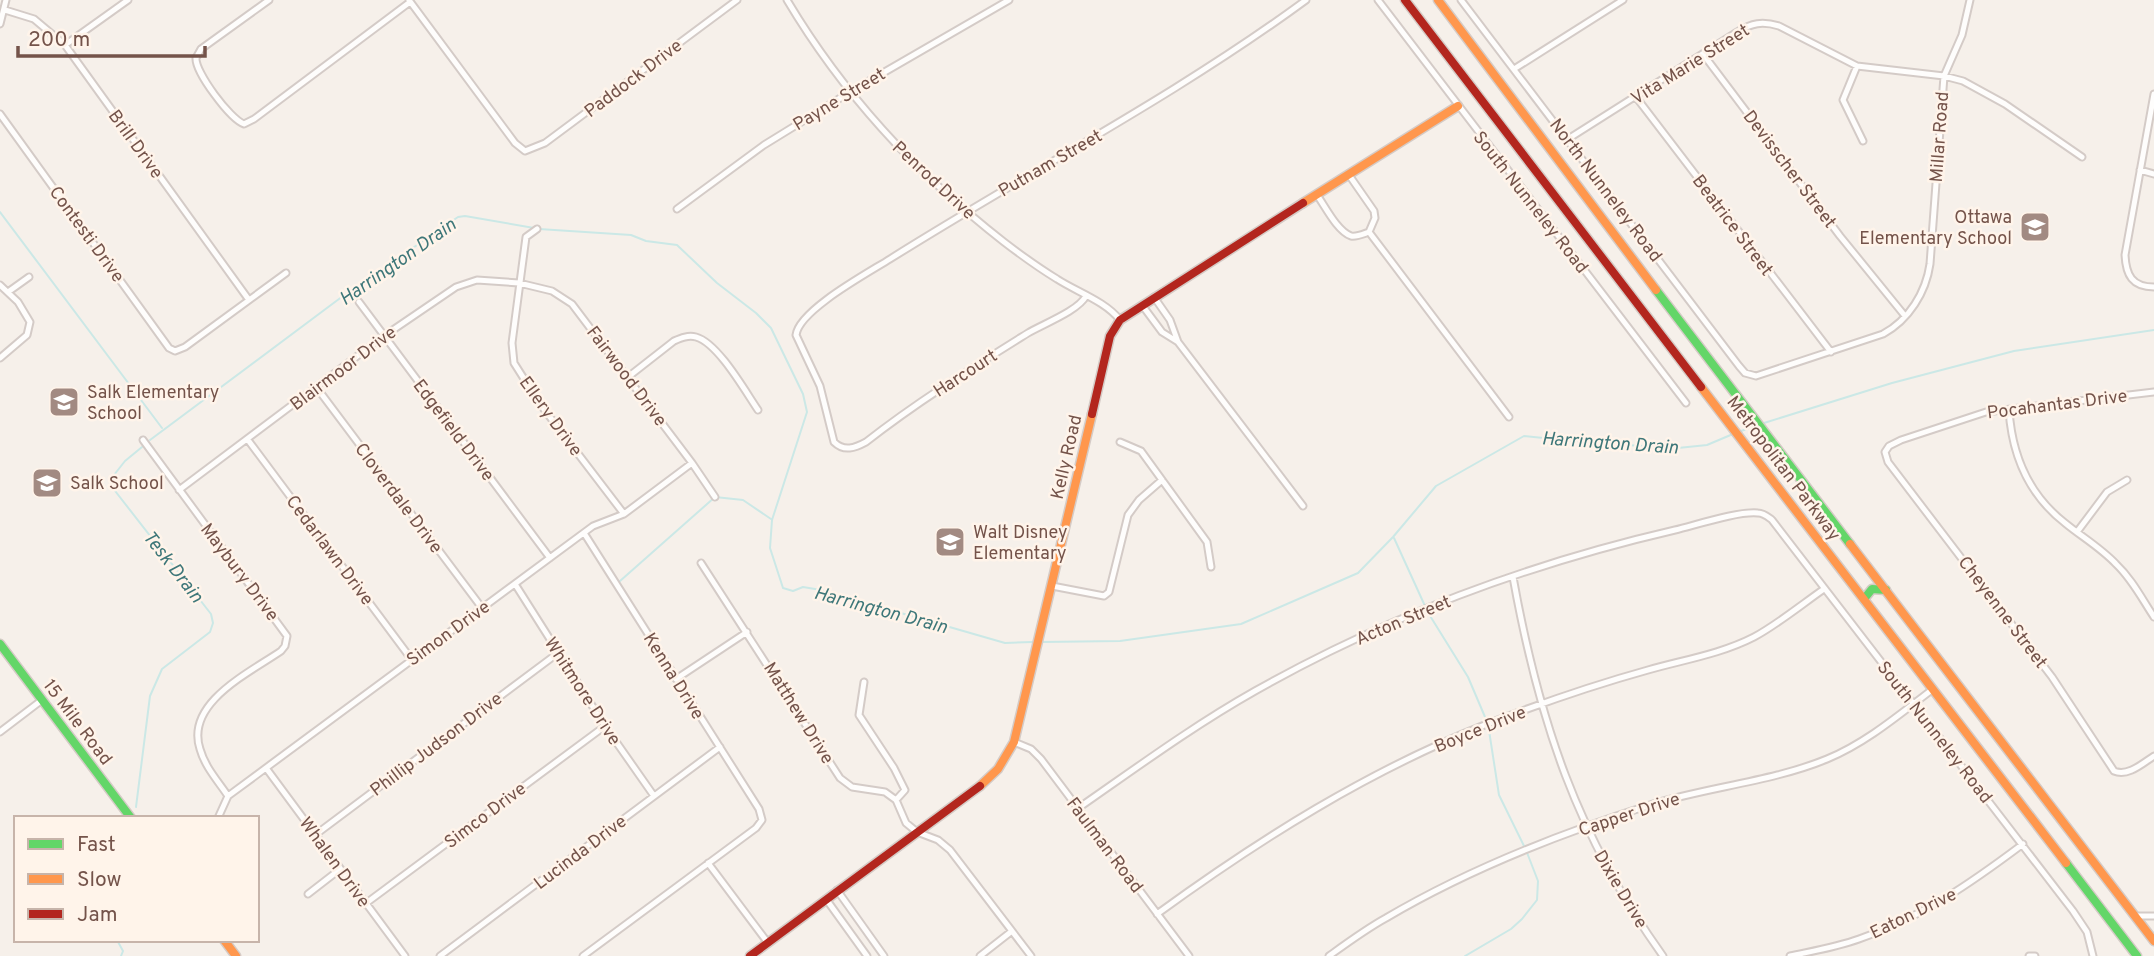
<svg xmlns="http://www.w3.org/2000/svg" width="2154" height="956" viewBox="0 0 2154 956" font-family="Overpass,sans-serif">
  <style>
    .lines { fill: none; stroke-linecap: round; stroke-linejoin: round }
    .stream { stroke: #cbe8e6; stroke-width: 2 }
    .street-casing { stroke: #d4cbc7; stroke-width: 9 }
    .fast-casing { stroke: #d5cbc6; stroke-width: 11 }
    .slow-casing { stroke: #d5cbc6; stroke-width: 11 }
    .jam-casing { stroke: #d5cbc6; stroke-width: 11 }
    .street { stroke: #fefdfc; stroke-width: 5 }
    .fast { stroke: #63d668; stroke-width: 8 }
    .slow { stroke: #ff974d; stroke-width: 8 }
    .jam { stroke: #b3261e; stroke-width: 8 }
    .labels { text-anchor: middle; stroke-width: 5; stroke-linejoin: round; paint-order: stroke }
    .street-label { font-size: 18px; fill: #74534a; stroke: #fff4ea }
    .poi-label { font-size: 18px; fill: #74534a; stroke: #fff4ea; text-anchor: start }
    .water-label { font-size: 19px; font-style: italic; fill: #3e7779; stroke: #fff4ea }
  </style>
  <rect width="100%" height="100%" fill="#f6f0ea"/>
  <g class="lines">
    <path class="stream" d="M0,212L162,428
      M539,229L631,235L646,241L677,245L717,283L756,313L771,328L803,394L807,412L772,520L770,548L783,588L793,591L803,587L821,590L1005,643L1032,642
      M1764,423L1892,383L2014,351L2154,330
      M1741,431L1756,426
      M150,440L347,293L458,217L465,216L534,228
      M1394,538L1425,606
      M620,581L715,497L743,500L771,519
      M1427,611L1468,677L1488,724L1499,795L1526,850L1538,881L1537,900L1522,919L1511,929L1465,956
      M1042,642L1120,641L1241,624L1358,573L1393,537L1436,486L1524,436L1592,443L1678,448L1707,445L1733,434
      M136,807L150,696L162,669L210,632L213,623L211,614L112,487L110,480L125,461L142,447
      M117,940L123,951L121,956"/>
    <g class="street-casing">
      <path id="street" d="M269,0L201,49L196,58C195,72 230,119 244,124L254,119L410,2
        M409,0L515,143L525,151L545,143L737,0
        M787,0C843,94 918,175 1004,242C1021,255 1039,268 1057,279C1077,292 1105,301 1120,320
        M1378,0L1686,403
        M1461,0L1739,366L1745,373L1756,376L1883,334C1909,320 1926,292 1930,264L1944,76L1962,35L1970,0
        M5,10L34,19L65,45L249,300
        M0,24L6,0
        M65,45L128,0
        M1703,54L1840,236L1905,316
        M1857,66L1843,100L1863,141
        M1514,69L1623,0
        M2154,94L2125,255C2126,275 2132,287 2154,287
        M1636,97L1831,352
        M0,114L169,348L175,351L185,347L286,273
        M1568,139L1737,32C1752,23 1762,21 1779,26L1857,66L1944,76L1963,81L2005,104L2082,157
        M2140,170L2154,174
        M1317,195C1325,206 1337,231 1351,236C1357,237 1363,234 1369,232L1375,218L1374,211L1349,175
        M677,209L764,145L850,92L1009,0
        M537,229L526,237L512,343L514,363L540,404L624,514
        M1369,232L1509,417
        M0,285L18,302L30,322L27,335L0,358
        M8,292L29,277
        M1086,296C1078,311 1043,324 1028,333C972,368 917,402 866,442C855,448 844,452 834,442L820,386L796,335C799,310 868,273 890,259C1028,172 1174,97 1306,0
        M359,302L550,558
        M1142,305L1162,332L1178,342L1170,320L1154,297
        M1178,342L1303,506
        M628,377L674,341C681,338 688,335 696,337C718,343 745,391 758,410
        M317,388L482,608
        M2154,392L1986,412L1901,440L1889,446L1885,452L1888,462L2052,677L2114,771C2128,777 2143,763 2154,756
        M2009,410C2012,455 2029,495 2065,523C2082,537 2101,548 2116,564C2132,579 2142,599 2154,617
        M143,440L287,636L285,646L281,651C249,673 185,703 200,749C205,767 218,781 228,796
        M248,440L412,660
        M1120,442L1141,451L1207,542L1211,567
        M179,490L384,336L456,287L477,280L519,283L552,291L572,304L692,463L715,497
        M2077,532L2107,492L2127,480
        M701,563L840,778L852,787L885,792L896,800L906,823L917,832L938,840L950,850L1031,956
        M1513,577C1539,721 1577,836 1663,956
        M515,584L605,726L654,796
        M1052,586L1104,596L1109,592L1128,515L1139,500L1162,480
        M676,679L747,632
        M864,682L859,715L894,768L905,790L896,800
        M0,732L42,700
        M1014,742L1031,749L1041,759L1189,956
        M266,768L405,956
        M1077,809C1136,768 1193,726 1255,691C1386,617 1528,564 1675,530C1696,525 1738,511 1758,513C1764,513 1768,517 1772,520L2073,911L2087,932L2093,956
        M218,818L228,796L593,526L624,514L692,463
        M315,835L558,653
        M708,863L768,943
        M837,890L884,956
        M308,894L339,870
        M826,899L867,956
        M365,904L605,726
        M1157,914C1260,839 1368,771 1487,724C1539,704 1594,685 1648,670C1683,660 1721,654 1754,637C1778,624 1801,605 1824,589
        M2136,916H2154
        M440,956L720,747
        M583,956L756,828L762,820L759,809L584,533
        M980,956L1012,931
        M1329,956C1347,943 1366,929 1386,918C1469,869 1561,833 1653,804C1709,787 1774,781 1827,759C1866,743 1900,714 1933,689
        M1790,956C1813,951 1837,947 1859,939C1921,918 1971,883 2023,844
        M2029,956H2035"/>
    </g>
    <g class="fast-casing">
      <path id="fast" d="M1656,290L1850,544
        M1864,599L1872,589L1886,590
        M0,644L131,818
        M2066,863L2137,956"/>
    </g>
    <g class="slow-casing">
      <path id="slow" d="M1438,0L1656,290
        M1303,203L1458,106
        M1701,387L2066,863
        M1850,544L2154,941
        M980,786L998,769L1014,742L1092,414
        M224,940L236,956"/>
    </g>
    <g class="jam-casing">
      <path id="jam" d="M1405,0L1701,387
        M1092,414L1110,336L1120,320L1303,203
        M750,956L980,786"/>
    </g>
    <use href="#street" class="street"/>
    <use href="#fast" class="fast"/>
    <use href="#slow" class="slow"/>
    <use href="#jam" class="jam"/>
  </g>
  <defs>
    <g id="school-square" transform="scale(1.575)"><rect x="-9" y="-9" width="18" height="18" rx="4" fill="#a28a82" stroke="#fff4ea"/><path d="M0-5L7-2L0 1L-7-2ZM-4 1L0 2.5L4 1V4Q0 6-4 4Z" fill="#fff"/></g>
  </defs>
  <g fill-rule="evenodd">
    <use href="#school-square" x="2035" y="227"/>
    <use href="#school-square" x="64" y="402"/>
    <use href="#school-square" x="47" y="483"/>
    <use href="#school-square" x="950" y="542"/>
  </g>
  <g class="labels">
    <g class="street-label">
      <text transform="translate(1690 64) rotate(-32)" y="6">Vita Marie Street</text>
      <text transform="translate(633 78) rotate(-37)" y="6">Paddock Drive</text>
      <text transform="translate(839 99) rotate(-31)" y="6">Payne Street</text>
      <text transform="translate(1939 137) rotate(-86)" y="6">Millar Road</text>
      <text transform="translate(136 144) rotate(54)" y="6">Brill Drive</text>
      <text transform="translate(1050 163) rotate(-30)" y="6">Putnam Street</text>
      <text transform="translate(1790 169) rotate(53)" y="6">Devisscher Street</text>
      <text transform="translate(934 180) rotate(43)" y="6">Penrod Drive</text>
      <text transform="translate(1606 190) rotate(53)" y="6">North Nunneley Road</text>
      <text transform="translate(1531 202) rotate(52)" y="6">South Nunneley Road</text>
      <text transform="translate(1733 225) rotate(53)" y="6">Beatrice Street</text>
      <text transform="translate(87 234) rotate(54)" y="6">Contesti Drive</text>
      <text transform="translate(343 368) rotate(-37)" y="6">Blairmoor Drive</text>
      <text transform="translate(965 373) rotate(-33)" y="6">Harcourt</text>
      <text transform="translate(627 376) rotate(53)" y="6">Fairwood Drive</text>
      <text transform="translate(2057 404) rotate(-7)" y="6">Pocahantas Drive</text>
      <text transform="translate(551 416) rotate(54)" y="6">Ellery Drive</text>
      <text transform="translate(454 430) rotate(53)" y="6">Edgefield Drive</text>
      <text transform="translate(1066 457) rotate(-77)" y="6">Kelly Road</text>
      <text transform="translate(1784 468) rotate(53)" y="6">Metropolitan Parkway</text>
      <text transform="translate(399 498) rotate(53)" y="6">Cloverdale Drive</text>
      <text transform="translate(330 550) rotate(53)" y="6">Cedarlawn Drive</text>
      <text transform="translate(240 572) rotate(53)" y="6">Maybury Drive</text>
      <text transform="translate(2003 612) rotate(53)" y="6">Cheyenne Street</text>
      <text transform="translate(1403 620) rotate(-23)" y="6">Acton Street</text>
      <text transform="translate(448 633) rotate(-36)" y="6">Simon Drive</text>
      <text transform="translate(674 676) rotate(58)" y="6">Kenna Drive</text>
      <text transform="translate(583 691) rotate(57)" y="6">Whitmore Drive</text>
      <text transform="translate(799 713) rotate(58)" y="6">Matthew Drive</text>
      <text transform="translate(78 722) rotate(53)" y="6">15 Mile Road</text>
      <text transform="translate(1480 729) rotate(-22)" y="6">Boyce Drive</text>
      <text transform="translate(1935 732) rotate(52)" y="6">South Nunneley Road</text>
      <text transform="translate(436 744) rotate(-37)" y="6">Phillip Judson Drive</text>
      <text transform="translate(1629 814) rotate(-18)" y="6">Capper Drive</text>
      <text transform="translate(485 815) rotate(-37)" y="6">Simco Drive</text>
      <text transform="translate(1105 845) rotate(53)" y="6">Faulman Road</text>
      <text transform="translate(580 852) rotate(-37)" y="6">Lucinda Drive</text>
      <text transform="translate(335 862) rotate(54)" y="6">Whalen Drive</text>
      <text transform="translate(1621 889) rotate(59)" y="6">Dixie Drive</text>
      <text transform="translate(1913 913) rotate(-26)" y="6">Eaton Drive</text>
    </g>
    <g class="poi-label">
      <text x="2012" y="223" text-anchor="end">Ottawa<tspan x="2012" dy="21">Elementary School</tspan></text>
      <text x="87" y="398">Salk Elementary<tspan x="87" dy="21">School</tspan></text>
      <text x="70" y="489">Salk School</text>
      <text x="973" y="538">Walt Disney<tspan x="973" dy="21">Elementary</tspan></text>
    </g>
    <g class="water-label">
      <text transform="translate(397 261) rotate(-35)" y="7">Harrington Drain</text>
      <text transform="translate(1610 442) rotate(4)" y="7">Harrington Drain</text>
      <text transform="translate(174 566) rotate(52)" y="7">Tesk Drain</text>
      <text transform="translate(881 609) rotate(15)" y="7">Harrington Drain</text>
    </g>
  </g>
  <rect x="14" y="816" width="245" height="126" fill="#fff4ea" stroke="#c7b4aa" stroke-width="2"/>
  <rect x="28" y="839" width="35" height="10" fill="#63d668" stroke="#c7b4aa" stroke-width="2"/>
  <text x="77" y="851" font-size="21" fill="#74534a">Fast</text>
  <rect x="28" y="874" width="35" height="10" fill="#ff974d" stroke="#c7b4aa" stroke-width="2"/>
  <text x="77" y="886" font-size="21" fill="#74534a">Slow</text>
  <rect x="28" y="909" width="35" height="10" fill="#b3261e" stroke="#c7b4aa" stroke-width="2"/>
  <text x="77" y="921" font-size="21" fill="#74534a">Jam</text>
  <path d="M18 46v10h187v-10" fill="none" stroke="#74534a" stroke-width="3.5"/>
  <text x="28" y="46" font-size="21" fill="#74534a" stroke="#fff4ea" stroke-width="5" paint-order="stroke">200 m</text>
</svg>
